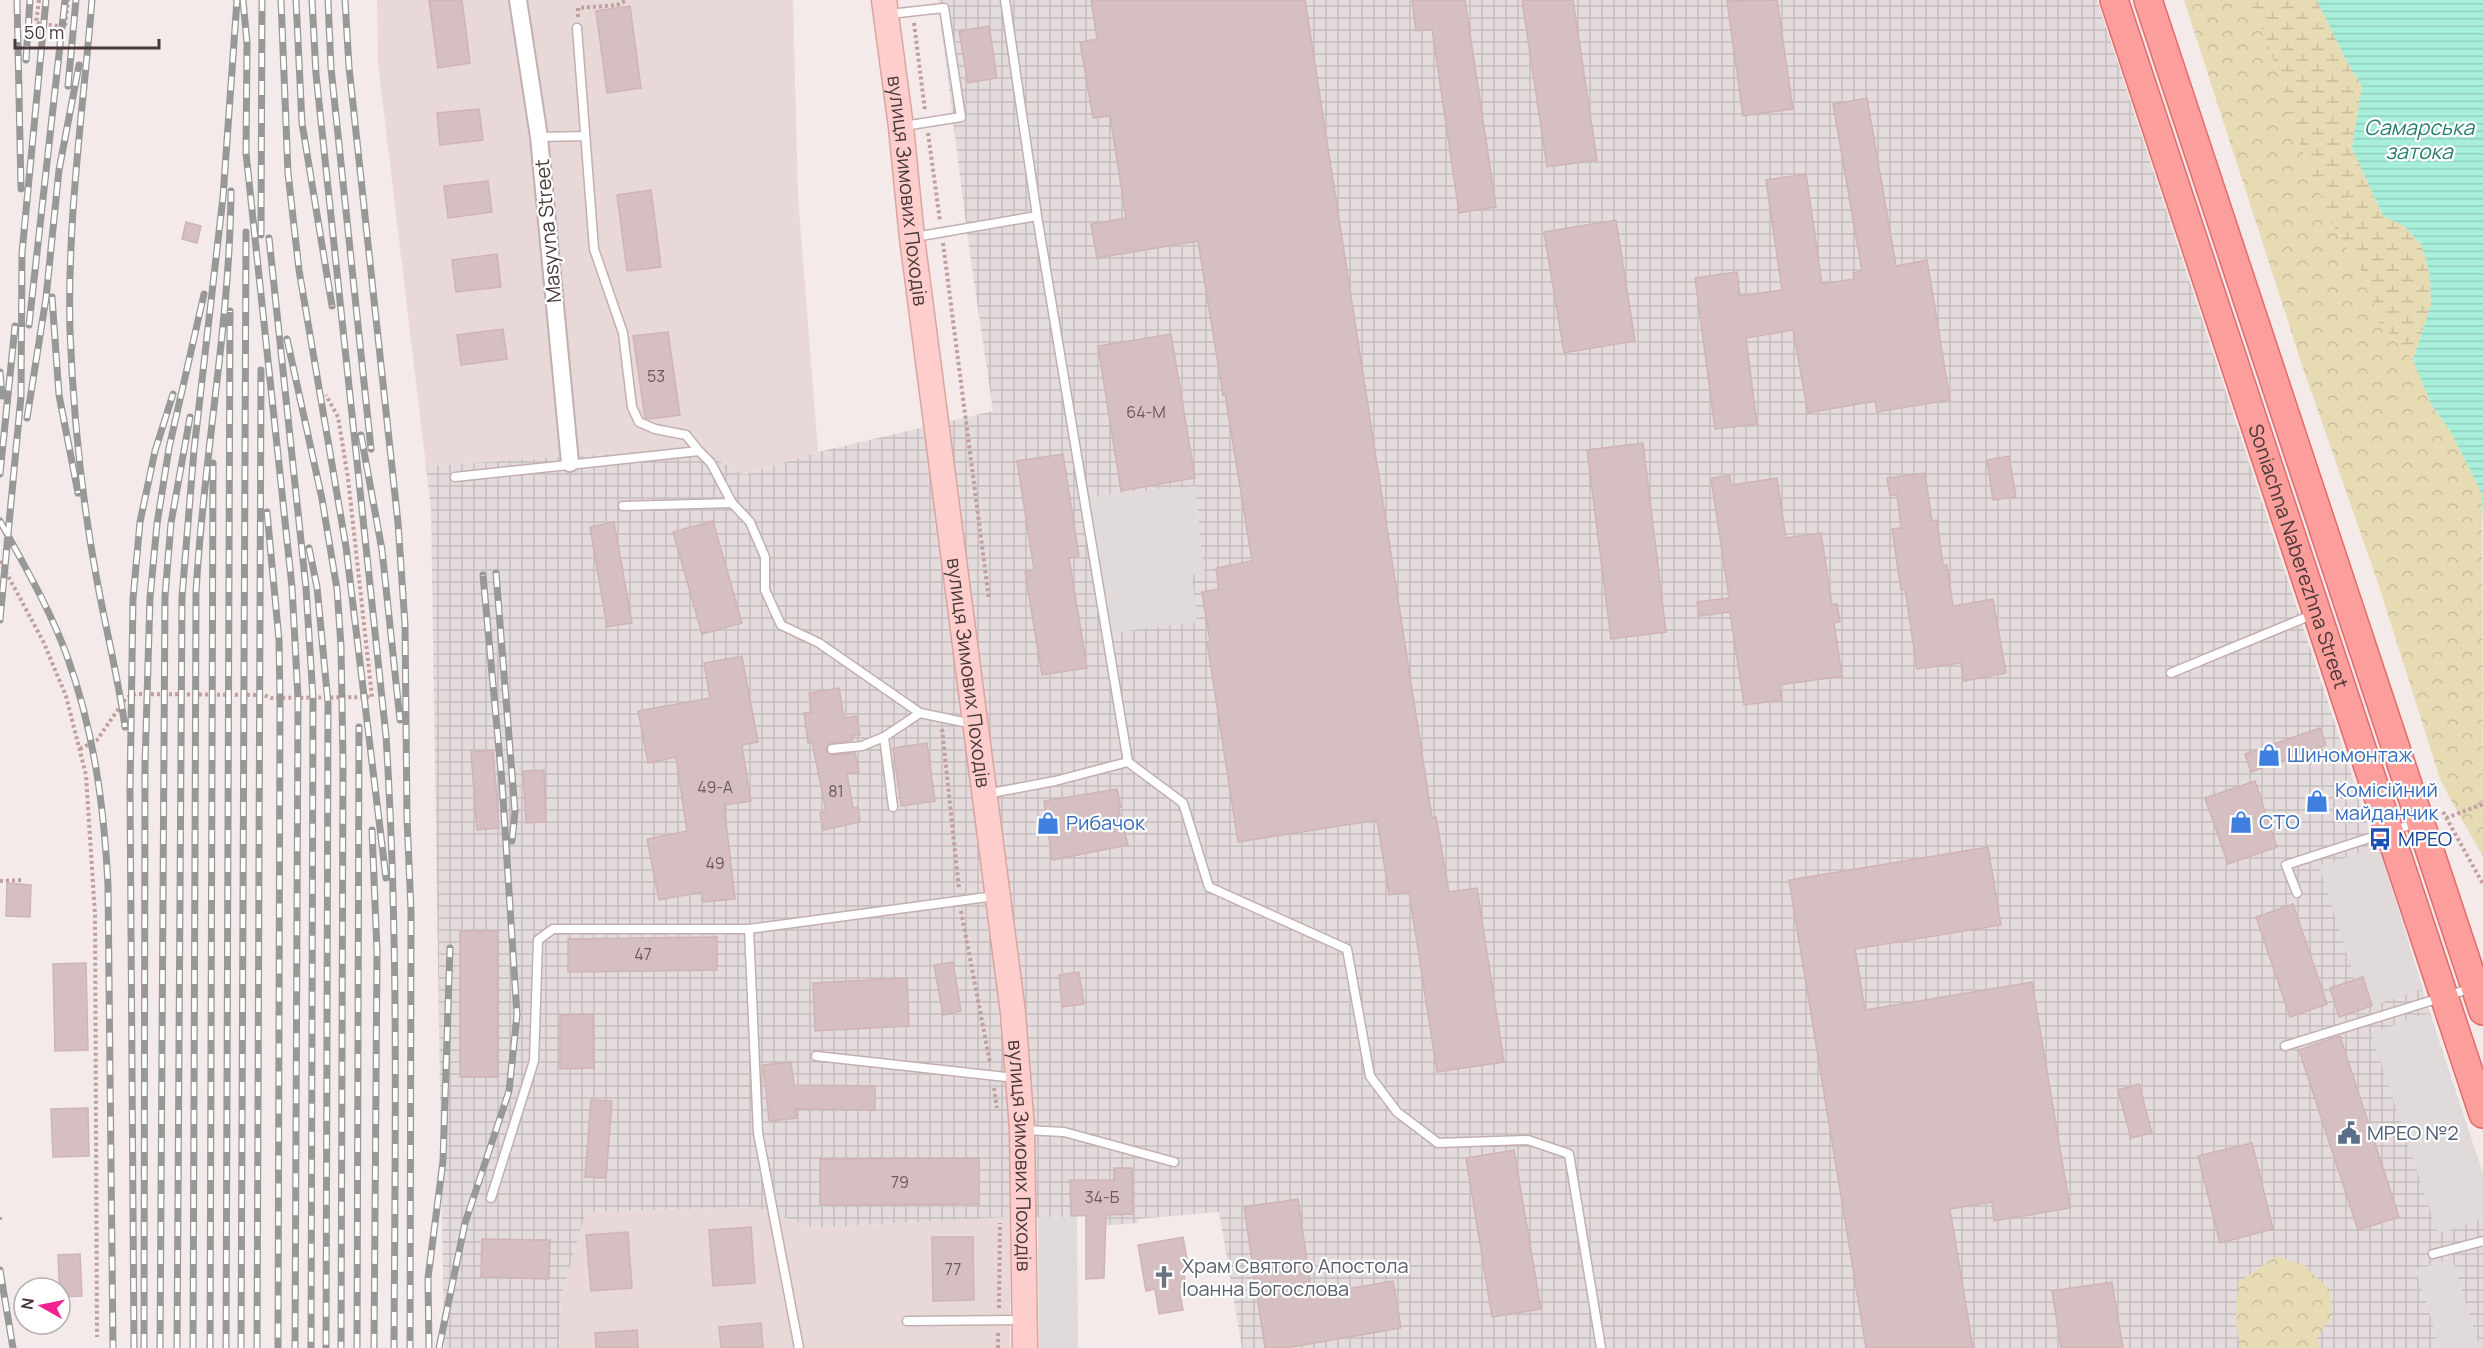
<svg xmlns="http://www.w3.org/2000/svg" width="2483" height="1348" viewBox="0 0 2483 1348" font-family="Manrope,sans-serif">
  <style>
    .residential { fill: #e8d8d8 }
    .industrial { fill: url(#industrial-grid) }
    .forest { fill: url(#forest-crowns) }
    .wetland { fill: url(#wetland-marsh) }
    .parking { fill: #e0dada }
    .water { fill: url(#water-rules) }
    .building { fill: #d6bfc1; stroke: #d0b3b5; stroke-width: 1.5 }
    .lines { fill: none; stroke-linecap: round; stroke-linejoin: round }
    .lane-casing { stroke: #c3afb0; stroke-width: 11 }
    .street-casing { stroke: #c3afb0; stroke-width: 20 }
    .secondary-casing { stroke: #dca4a1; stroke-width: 27 }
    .primary-casing { stroke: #e16c6b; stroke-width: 30 }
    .path { stroke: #c19e9f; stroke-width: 4; stroke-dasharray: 3 3; stroke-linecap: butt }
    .lane { stroke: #fff; stroke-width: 8 }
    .street { stroke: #fff; stroke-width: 16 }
    .secondary { stroke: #fdcecb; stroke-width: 24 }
    .primary { stroke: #fc9e9c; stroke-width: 27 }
    .rail-casing { stroke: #989898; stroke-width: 7 }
    .rail { stroke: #fff; stroke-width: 4.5; stroke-dasharray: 14; stroke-linecap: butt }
    .labels { text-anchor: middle; stroke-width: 4.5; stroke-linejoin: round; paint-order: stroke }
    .number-label { font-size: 16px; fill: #6c5a5b }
    .street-label { font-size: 20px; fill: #483839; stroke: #fff }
    .shop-label { font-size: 20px; fill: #366cbe; stroke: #fff; text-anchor: start }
    .transit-label { font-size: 20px; fill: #164399; stroke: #fff; text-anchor: start }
    .service-label { font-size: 20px; fill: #4e5e75; stroke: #fff; text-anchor: start }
    .worship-label { font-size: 20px; fill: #5b616d; stroke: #fff; text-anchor: start }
    .water-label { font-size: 21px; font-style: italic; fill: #29826b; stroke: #fff }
  </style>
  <defs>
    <pattern id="industrial-grid" width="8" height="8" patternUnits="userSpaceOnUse" patternTransform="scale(1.5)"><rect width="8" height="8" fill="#e4dbdc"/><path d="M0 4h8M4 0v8" fill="none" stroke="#c5bdbe"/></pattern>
    <pattern id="forest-crowns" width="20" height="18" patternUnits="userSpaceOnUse" patternTransform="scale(1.5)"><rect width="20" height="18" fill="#e7dbb4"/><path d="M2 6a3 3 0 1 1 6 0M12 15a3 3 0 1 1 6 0" fill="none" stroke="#c8bd9c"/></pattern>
    <pattern id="wetland-marsh" width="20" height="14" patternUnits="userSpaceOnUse" patternTransform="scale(1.5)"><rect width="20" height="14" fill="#e7dbb4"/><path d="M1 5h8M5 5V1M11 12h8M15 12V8" fill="none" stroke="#c8bd9c"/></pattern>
    <pattern id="water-rules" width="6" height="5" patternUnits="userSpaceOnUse" patternTransform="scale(1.5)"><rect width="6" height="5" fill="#a8efdb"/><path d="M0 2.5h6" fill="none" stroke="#92cebd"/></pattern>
  </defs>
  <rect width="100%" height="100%" fill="#f4eaea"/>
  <path class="residential" d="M377,0H793L798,197L818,452L742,475L698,448L426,466L378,63Z
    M754,1207L813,1228L1010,1217V1348H559L561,1298L586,1212Z"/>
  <path class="industrial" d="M938,0H2097L2483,1174V1348H1242L1219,1212L1139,1219L1138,1223L1099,1226L1098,1217H1010L813,1228L754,1207L586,1212L561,1298L559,1348H444L431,510L426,466L698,448L743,475L818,452L993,411L968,240Z"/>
  <path class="forest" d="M2184,0H2248L2267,40L2300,145L2333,225L2368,282L2379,322L2413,360L2431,404L2451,432L2482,494L2483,857L2441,782L2377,580L2303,368Z
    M2276,1256L2304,1265L2330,1290L2332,1316L2317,1337L2320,1348H2240L2236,1322L2238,1283Z"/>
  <path class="wetland" d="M2248,0H2317L2346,60L2362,86L2352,148L2383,216L2404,226L2421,244L2430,274L2431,305L2413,360L2379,322L2368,282L2333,225L2300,145L2267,40Z"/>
  <path class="parking" d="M1195,486L1204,574H1192L1197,622L1109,633L1089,496Z
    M2379,847L2423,989L2372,1006L2355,980L2319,866Z
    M2429,1013L2483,1174V1219L2438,1234L2371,1033Z
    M1038,1217H1077L1078,1348H1039Z
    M2452,1258L2480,1348H2440L2416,1270Z"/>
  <path class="water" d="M2317,0H2483V524L2482,494L2451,432L2431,404L2413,360L2431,305L2430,274L2421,244L2404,226L2383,216L2352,148L2362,86L2346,60Z"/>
  <path class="building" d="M429,0H462L470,63L438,68Z
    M1091,0H1305L1432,818L1436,817L1449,892L1477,888L1504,1062L1437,1072L1409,892L1389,895L1377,820L1238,842L1207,642L1210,641L1202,592L1219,589L1216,568L1252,561L1225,394L1223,395L1198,241L1097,258L1091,224L1126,218L1110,116L1093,118L1080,42L1097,39Z
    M1412,0H1465L1496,207L1459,213L1432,29L1416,31Z
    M1522,0H1573L1597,160L1547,167Z
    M1777,0L1793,109L1743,116L1727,1Z
    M630,6L641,88L607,93L596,11Z
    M989,26L997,78L968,83L959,31Z
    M1867,98L1896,266L1927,260L1950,400L1877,412L1875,401L1808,413L1793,330L1746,338L1757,424L1715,429L1695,278L1737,272L1740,296L1782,290L1766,180L1806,174L1822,284L1854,279L1853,273L1862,271L1833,104Z
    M479,109L483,140L440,145L437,113Z
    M488,181L492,212L448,218L444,186Z
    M651,190L661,267L627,271L617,195Z
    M1616,220L1635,341L1564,353L1544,232Z
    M186,222L201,226L197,243L182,239Z
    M497,254L501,287L456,292L452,260Z
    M503,329L507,359L461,365L457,335Z
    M668,332L680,415L649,419L645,418L633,336Z
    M1171,334L1195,478L1121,491L1098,346Z
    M1643,443L1666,632L1611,639L1587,450Z
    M1063,454L1079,556L1069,558L1087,668L1042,675L1025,572L1034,570L1017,461Z
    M2009,456L2016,497L1993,500L1987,460Z
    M1925,473L1932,521L1937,520L1943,565H1947L1953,606L1993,599L2006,673L1964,681L1961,663L1917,669L1905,589L1901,590L1892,529L1901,528L1897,495L1890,496L1887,478Z
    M1730,475L1731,485L1777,478L1786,538L1821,533L1832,605L1837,604L1840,622L1834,623L1842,676L1779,685L1782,700L1744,705L1730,612L1699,616L1697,602L1729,598L1711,478Z
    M713,521L742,623L702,634L673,532Z
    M614,522L632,623L607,627L590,527Z
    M742,656L758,742L742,745L751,801L724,805L735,899L703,902L702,892L659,900L647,839L687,831L676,757L648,763L638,711L710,698L704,663Z
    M839,688L844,718L857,716L860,735L852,736L853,740L829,744L826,750L832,755L855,753L859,772L847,774L853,808L858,807L860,822L823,830L820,813L826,811L812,742L808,743L804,713L812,712L809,693Z
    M2320,728L2326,745L2251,772L2245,754Z
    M927,743L935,801L901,806L893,748Z
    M493,750L499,828L477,830L471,752Z
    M544,770L546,822L526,823L523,771Z
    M2255,781L2277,847L2228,864L2205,798Z
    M1117,789L1121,807H1118L1128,845L1052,860L1044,801Z
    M1988,847L2001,925L1855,949L1865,1010L2032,982L2070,1208L1994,1221L1992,1202L1950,1209L1973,1348H1866L1789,880Z
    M7,883L31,885L30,917L6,916Z
    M2293,904L2327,1004L2290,1017L2256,917Z
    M460,931H498V1077H460Z
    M717,937V970L568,972V939Z
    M953,962L961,1011L943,1015L934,965Z
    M86,963L88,1050L55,1051L53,964Z
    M1079,972L1084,1004L1062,1007L1059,975Z
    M2363,977L2372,1006L2339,1017L2330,988Z
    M907,978L909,1026L815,1031L813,983Z
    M593,1014L594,1068L560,1069V1015Z
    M2340,1036L2399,1217L2358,1230L2299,1050Z
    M791,1062L794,1085L875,1086V1110L796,1109L797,1118L769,1121L763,1065Z
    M2139,1084L2152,1133L2131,1138L2118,1090Z
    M591,1100L612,1101L606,1178L585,1177Z
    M88,1108L89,1156L53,1157L51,1109Z
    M2252,1143L2273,1229L2220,1243L2198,1156Z
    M1514,1150L1541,1309L1492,1317L1466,1158Z
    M979,1158V1204L820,1205V1159Z
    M1114,1168H1132L1133,1214L1106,1215L1104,1278L1086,1279V1215L1071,1216L1070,1180H1114Z
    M1298,1199L1312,1295L1393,1281L1401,1328L1286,1348H1265L1244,1207Z
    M751,1227L755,1283L713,1286L709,1230Z
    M628,1232L632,1288L591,1291L586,1235Z
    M932,1237H973L974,1300L933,1301Z
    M1183,1237L1188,1266L1183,1267L1186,1287L1179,1288L1183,1310L1159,1314L1155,1289L1146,1291L1138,1245Z
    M482,1239L550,1240L549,1279L481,1277Z
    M80,1254L82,1296L60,1297L58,1255Z
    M2112,1282L2123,1348H2061L2052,1291Z
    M761,1323L763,1348H721L719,1327Z
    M637,1330L638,1348H596L595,1333Z"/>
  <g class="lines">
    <g class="lane-casing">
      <path id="lane" d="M1005,0L1037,216L1128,762
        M889,14L944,8L961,117L904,126
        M577,28L594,249L623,333L632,407L639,422L655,429L686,435L699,451
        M539,137L585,136
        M915,237L1037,216
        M455,477L699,451L711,463L732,503L750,522L765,557V590L781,625L819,643L920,713L973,724
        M623,506L732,503
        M2171,673L2314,614
        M832,749L862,746L884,737
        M986,794L1055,781L1128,762L1183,803L1209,887L1347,949L1370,1076L1397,1112L1438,1143L1528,1140L1569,1154L1601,1348
        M893,807L884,737L920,713
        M2297,893L2286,865L2416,823
        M749,929L758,1133L799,1348
        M2285,1046L2472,988
        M816,1056L1015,1078
        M1025,1130L1064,1132L1174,1162
        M491,1198L534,1061L538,940L553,929H749L995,896
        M2433,1254L2483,1241
        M907,1321L1021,1320"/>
    </g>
    <g class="street-casing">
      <path id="street" d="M518,0L539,137L570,463"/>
    </g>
    <g class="secondary-casing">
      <g id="secondary">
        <path id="s1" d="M884,0L901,127L912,238L1013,1013L1022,1129L1025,1348"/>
      </g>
    </g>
    <g class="primary-casing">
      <g id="primary">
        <path id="s2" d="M2114,0L2483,1114"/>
        <path d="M2148,0L2483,1011"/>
      </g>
    </g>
    <path class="path" d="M39,0L36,23L65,27L68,0
      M578,17V8L617,5L627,0
      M914,23L925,111
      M928,133L940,221
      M943,243L989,600
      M0,561L43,641L66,696L86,775L95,915L97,1337
      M942,729L959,889
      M80,749L97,740L126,698L136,694L264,695L271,698L372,697L348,478L338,417L326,395
      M2443,812L2483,884
      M2446,818L2483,804
      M0,881L21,880
      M961,911L990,1063
      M994,1088L997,1108
      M0,1217V1221
      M999,1308L1000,1223
      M998,1348V1331"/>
    <use href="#lane" class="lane"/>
    <use href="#street" class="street"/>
    <use href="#secondary" class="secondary"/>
    <use href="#primary" class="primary"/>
    <g class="rail-casing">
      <path id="rail" d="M17,0L21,189
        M92,0C83,110 67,221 70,331C73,408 82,499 96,575C105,626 118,676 125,727
        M243,0L247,43L246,153L292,587L298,698L295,1348
        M281,0L288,173L299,270L346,547L386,878
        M296,0L302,123L332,306
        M312,0L316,74L386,736C399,940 395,1144 394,1348
        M328,0L331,68L371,449
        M345,0L349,67L398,523L405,625L407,818L411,911L410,1348
        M26,60L30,0
        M68,86L76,0
        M261,235L262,0
        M269,238L306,588L313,698L311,1348
        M52,297L59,395L78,493
        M29,325L65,0
        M287,339L322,499L337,589L341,646L343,761L341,1348
        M0,372L2,396
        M27,418L46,298L59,170L79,65
        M361,435L382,550L400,720
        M0,474L15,326
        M267,512L279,640L280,698L278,1348
        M0,521C24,565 50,609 67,656C94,731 104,806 108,885L113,1348
        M309,548L317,587L328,703L326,1348
        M496,573L515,812L512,841
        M0,620L21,396L22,253L46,0
        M372,830L377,951L374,1348
        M0,1270L13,1348
        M134,1348L130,790L133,599L140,522L155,451L173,394
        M144,1348L145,764L150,598L157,524L169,448L204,294
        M160,1348L165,596L171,523L190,417
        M177,1348L182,597L194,450L223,197L237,0
        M193,1348L196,593C203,459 230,325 231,191
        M210,1348L213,463
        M226,1348L230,311
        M241,1348L246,232
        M257,1348L261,370
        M357,1348L359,727
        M429,1348L428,1278L443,1161L450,948
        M439,1348L465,1223L509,1091L517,1015L502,783L483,575"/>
    </g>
    <use href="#rail" class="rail"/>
  </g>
  <defs>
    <g id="shop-bare" transform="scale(1.8)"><path d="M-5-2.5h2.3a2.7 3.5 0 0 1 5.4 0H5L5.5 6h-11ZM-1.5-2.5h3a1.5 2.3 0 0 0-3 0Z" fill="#3f7fe0" stroke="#fff" stroke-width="2.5" paint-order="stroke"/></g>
    <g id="bus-bare" transform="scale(1.8)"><path d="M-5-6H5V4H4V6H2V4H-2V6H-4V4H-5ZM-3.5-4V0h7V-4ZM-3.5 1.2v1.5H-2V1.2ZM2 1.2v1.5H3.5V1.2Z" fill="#1a4fb4" stroke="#fff" stroke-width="2.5" paint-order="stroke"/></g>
    <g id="civic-bare" transform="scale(1.8)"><path d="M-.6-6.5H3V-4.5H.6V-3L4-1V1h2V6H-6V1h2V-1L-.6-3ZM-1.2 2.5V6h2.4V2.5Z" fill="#5c6f8a" stroke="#fff" stroke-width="2.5" paint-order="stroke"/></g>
    <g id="church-bare" transform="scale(1.8)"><path d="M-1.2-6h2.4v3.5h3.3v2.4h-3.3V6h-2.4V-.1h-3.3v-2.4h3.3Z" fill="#6b7280" stroke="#fff" stroke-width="2.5" paint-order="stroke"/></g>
  </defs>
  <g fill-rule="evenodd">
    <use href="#shop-bare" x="2269" y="755"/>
    <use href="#shop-bare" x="2317" y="801"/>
    <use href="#shop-bare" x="2241" y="822"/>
    <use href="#shop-bare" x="1048" y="823"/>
    <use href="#bus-bare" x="2380" y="839"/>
    <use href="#civic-bare" x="2349" y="1133"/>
    <use href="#church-bare" x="1164" y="1277"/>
  </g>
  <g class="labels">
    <g class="number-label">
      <text x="656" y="382">53</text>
      <text x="1146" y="418">64-М</text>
      <text x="715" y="793">49-А</text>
      <text x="836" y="797">81</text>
      <text x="715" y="869">49</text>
      <text x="643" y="960">47</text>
      <text x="900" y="1188">79</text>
      <text x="1102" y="1203">34-Б</text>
      <text x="953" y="1275">77</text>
    </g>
    <g class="street-label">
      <text dy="7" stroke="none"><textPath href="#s1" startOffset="192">вулиця Зимових Походів</textPath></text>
      <text transform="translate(548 231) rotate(-95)" y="7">Masyvna Street</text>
      <text dy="7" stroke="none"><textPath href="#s2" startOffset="586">Soniachna Naberezhna Street</textPath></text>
      <text dy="7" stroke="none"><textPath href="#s1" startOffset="678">вулиця Зимових Походів</textPath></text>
      <text dy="7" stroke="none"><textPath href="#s1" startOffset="1164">вулиця Зимових Походів</textPath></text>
    </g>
    <g class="shop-label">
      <text x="2287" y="762">Шиномонтаж</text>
      <text x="2335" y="797">Комісійний<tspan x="2335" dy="23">майданчик</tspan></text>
      <text x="2259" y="829">СТО</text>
      <text x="1066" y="830">Рибачок</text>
    </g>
    <g class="transit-label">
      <text x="2398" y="846">МРЕО</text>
    </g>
    <g class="service-label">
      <text x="2367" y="1140">МРЕО №2</text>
    </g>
    <g class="worship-label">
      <text x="1182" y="1273">Храм Святого Апостола<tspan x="1182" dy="23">Іоанна Богослова</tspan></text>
    </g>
    <g class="water-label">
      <text x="2419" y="135">Самарська<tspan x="2419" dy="24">затока</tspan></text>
    </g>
  </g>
  <g transform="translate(42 1306) rotate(279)"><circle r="28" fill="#ffffff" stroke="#b6afb0" stroke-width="1.5"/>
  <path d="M0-4.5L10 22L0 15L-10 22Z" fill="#f42192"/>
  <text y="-9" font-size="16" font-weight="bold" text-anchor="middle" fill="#483839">N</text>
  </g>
  <path d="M15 39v9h144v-9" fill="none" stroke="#483839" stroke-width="3"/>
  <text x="24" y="39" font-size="18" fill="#483839" stroke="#ffffff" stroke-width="4.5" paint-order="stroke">50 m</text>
</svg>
